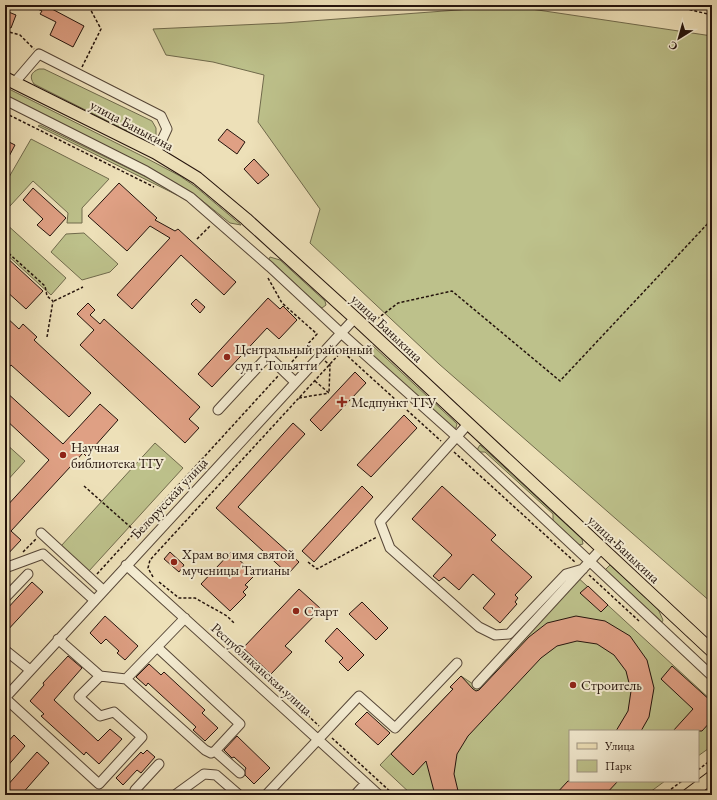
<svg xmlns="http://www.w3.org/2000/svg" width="717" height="800" viewBox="0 0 717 800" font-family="'EB Garamond',serif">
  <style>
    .green { fill: #bdc18b; stroke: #706a4c }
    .building { fill: #dfa084; stroke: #24130c }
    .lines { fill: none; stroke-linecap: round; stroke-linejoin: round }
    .minor-casing { stroke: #564637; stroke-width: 11 }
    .major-casing { stroke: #24130c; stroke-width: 14 }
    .path { stroke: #24130c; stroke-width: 1.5; stroke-dasharray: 3 2; stroke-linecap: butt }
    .minor { stroke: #f3ebd1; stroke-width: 9 }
    .major { stroke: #ede0b8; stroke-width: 12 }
    .poi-dot { fill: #8f2418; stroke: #f3ebd1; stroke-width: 1.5 }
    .labels { text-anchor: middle; stroke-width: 4; stroke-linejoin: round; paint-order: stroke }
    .street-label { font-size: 14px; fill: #24130c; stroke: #f3ebd1 }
    .poi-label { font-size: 14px; fill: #24130c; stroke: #f3ebd1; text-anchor: start }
  </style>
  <rect width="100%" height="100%" fill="#ede0b8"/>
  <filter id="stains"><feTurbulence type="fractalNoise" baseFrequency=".005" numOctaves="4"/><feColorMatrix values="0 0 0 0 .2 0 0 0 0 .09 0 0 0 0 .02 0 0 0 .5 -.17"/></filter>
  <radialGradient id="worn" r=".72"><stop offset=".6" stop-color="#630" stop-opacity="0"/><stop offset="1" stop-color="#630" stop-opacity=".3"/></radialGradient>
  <path class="green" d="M511,6L712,36V603L439,364L310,243L320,209L258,122L264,75L213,62L166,55L153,29L284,23Z
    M39,69H44L152,121L156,128V141L154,143L147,141L34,84C29,77 31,72 39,69Z
    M5,87L146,158L180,176L196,187L241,225L230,223L194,194L142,164L5,96Z
    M40,125L138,173L172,190L177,195L38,126Z
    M31,139L109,179L82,208V223H67L68,213L33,181L10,206L5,202V184Z
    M5,223L66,278L51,295L5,253Z
    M84,233L118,264L110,272L82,280L51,252L66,234Z
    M270,257L280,260L325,301L326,305L322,308L319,306L269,259Z
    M369,345L373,346L455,422L457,424L456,428L454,429L368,351L367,347Z
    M5,443L25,461L5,483Z
    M155,443L183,468L89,571L61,546Z
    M480,445L582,539L583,544L579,545L577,544L553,522V514L485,452H477L478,448Z
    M610,565L658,609L663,620L662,622L605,570Z
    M574,574L712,701V746L698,756V731H570V781H665L646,795H412L380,765L453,689L450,687L461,676L473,684Z"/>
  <path class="building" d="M29,5H47L53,8L52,9L84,26L73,47L50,35L56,22L40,14L42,11Z
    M6,11L16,15L11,28L5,26V15Z
    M227,129L245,142L237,154L218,140Z
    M5,140L15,145L5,164Z
    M254,159L269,175L258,184L244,169Z
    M119,183L157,218L155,220L175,231L178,229L236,282L224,295L181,255L132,309L117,295L170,238L150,226L127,251L88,216Z
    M33,188L66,218L50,236L37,225L43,219L23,200Z
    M5,256L43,291L26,309L5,290Z
    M268,298L280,309L283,306L297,320L279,339L267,328L212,387L198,374Z
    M196,299L205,307L200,313L191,304Z
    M88,303L95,310L90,315L100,324L104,319L200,407L189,419L199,428L185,443L80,345L94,330L77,314Z
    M5,316L19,329L23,324L37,337L34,340L91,393L69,417L11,365L5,372Z
    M355,372L366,383L321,431L310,420Z
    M5,391L63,444L100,404L118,420L86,456L83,453L11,531L21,540L5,557V508L49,460L5,419Z
    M404,415L417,428L371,477L357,465Z
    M293,423L305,434L238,507L299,562L288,574L216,508Z
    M362,486L373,497L314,562L302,551Z
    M442,486L496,535L491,540L532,577L515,595L518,598L515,602L517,604L500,623L483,608L495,594L473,574L459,590L444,577L439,581L433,576L452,555L412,519Z
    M170,552L184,565L179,572L164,559Z
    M231,552L255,575L245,585L248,587L243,592L246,595L230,611L201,584Z
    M32,582L43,592L5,633V611Z
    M588,586L608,605L601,612L580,593Z
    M299,589L321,609L285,646L292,652L271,674L243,648Z
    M362,602L388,628L376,640L349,614Z
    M105,616L138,646L125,660L117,653L119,651L106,639L101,644L90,633Z
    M576,616L605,621L630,636L647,660L654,688L649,717L641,731H616L628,711L631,691L626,671L614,655L597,644L577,641L557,646L541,658L468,736L457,754L454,774L459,795H435L426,761L413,775L391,754L453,689L450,687L461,676L473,689L476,691L479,690L529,637L547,623Z
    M337,628L364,655L348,671L339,662L343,658L325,641Z
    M68,656L82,668L54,700L98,741L110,729L122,739L99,764L86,752L84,755L41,716L44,714L30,701L44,685L43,683Z
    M149,664L161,675L164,672L205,710L202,713L218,728L205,741L193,730L196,727L148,683L146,686L136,677Z
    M672,666L712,702V720L702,731H673L693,709L661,679Z
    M367,712L390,733L378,745L355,724Z
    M14,735L25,746L5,769V745Z
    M237,736L270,768L254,784L245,775V770L246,768L234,757L232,758L224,750Z
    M147,750L155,757L141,773L137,770L123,785L116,778L141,752L143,754Z
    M37,752L49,763L21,795H15L6,787Z
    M568,781H618L605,795H555Z"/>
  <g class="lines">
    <g class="minor-casing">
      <path id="minor" d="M15,82L39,54L161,116L167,129L156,153
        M5,100L146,171L190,197L270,267L341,333L457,437L712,676
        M218,410L268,356L295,382
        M468,424L380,522L390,548L479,627L495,635L509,634L566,574L583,569
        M41,533L103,590
        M126,565L379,795
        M5,568L43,554L94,600
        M5,598L28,574
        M58,639L100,676
        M5,650L30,670
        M126,679L205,750L211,753L215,751L240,724L157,647
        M477,684L602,548
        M5,698L355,318
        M5,698L99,784L142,737L114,712L100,716L79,697L100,676L126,679L185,618
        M215,751L240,773
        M136,795L135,790L159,764
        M175,795L204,774L216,775L239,795
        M266,795L359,696L395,728L457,663
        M355,795L366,783"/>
    </g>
    <g class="major-casing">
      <path id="major" d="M5,78L156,153L197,178L246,219L355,318L712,651
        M688,795L712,777"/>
    </g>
    <path class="path" d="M670,5L712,15
      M5,31L20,35L34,49
      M82,67L101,29L88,5
      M5,113L154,187
      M197,239L210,226
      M5,250L45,286L47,296L53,301
      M268,278L282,303L317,334L289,365
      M54,301L83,287
      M373,322L398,303L452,291L560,381L712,219
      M47,337L53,301
      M308,345L314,350
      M325,361L330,365L329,393
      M315,381L329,393
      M299,398L329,393
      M454,452L576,563
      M84,486L136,532
      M595,524L623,550L621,552
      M142,525L148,531
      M23,552L36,539
      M308,562L317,569L377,537
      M97,574L278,376
      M589,575L639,621
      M153,577L148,568L150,560L342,351L441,441
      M159,582L179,598H195L227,616L235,624
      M224,636L319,726
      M709,684L712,687
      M332,738L394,795
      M698,770L712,759
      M254,795L258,791
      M663,795L682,781"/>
    <use href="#minor" class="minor"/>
    <use href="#major" class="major"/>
  </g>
  <g class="poi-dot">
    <circle cx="227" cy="357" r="4"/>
    <path d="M340 396h4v4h4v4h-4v4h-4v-4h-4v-4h4z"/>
    <circle cx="63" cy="455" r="4"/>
    <circle cx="174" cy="562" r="4"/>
    <circle cx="296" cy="611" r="4"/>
    <circle cx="573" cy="685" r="4"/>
  </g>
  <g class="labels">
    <g class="street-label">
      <text transform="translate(132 125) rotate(28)" y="5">улица Баныкина</text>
      <text transform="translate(387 328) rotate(43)" y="5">улица Баныкина</text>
      <text transform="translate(169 498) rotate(-47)" y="5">Белорусская улица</text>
      <text transform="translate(624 549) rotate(43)" y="5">улица Баныкина</text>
      <text transform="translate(262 669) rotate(42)" y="5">Республиканская улица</text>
    </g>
    <g class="poi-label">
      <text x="235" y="354">Центральный районный<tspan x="235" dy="16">суд г. Тольятти</tspan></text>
      <text x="351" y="407">Медпункт ТГУ</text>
      <text x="71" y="452">Научная<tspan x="71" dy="16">библиотека ТГУ</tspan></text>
      <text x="182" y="559">Храм во имя святой<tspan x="182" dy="16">мученицы Татианы</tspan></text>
      <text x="304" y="616">Старт</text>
      <text x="581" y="690">Строитель</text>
    </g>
  </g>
  <rect width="717" height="800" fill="none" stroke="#ede0b8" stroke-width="20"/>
  <rect x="6" y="6" width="705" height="788" fill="none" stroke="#24130c" stroke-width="2"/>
  <rect x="10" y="10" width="697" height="780" fill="none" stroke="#24130c"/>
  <rect x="569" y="730" width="130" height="52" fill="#f3ebd1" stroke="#a09582"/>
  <rect x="577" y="743" width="20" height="6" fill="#ede0b8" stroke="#a09582"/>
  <text x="605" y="750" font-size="12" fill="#24130c">Улица</text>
  <rect x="577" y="760" width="20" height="12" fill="#bdc18b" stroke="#a09582"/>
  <text x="605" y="770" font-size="12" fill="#24130c">Парк</text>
  <g transform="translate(679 38) rotate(217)" stroke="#f3ebd1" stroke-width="3" paint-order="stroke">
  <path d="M0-3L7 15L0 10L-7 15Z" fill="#24130c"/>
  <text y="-6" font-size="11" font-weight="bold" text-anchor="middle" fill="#24130c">С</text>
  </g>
  <rect width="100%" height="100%" filter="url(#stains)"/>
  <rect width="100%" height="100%" fill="url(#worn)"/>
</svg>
